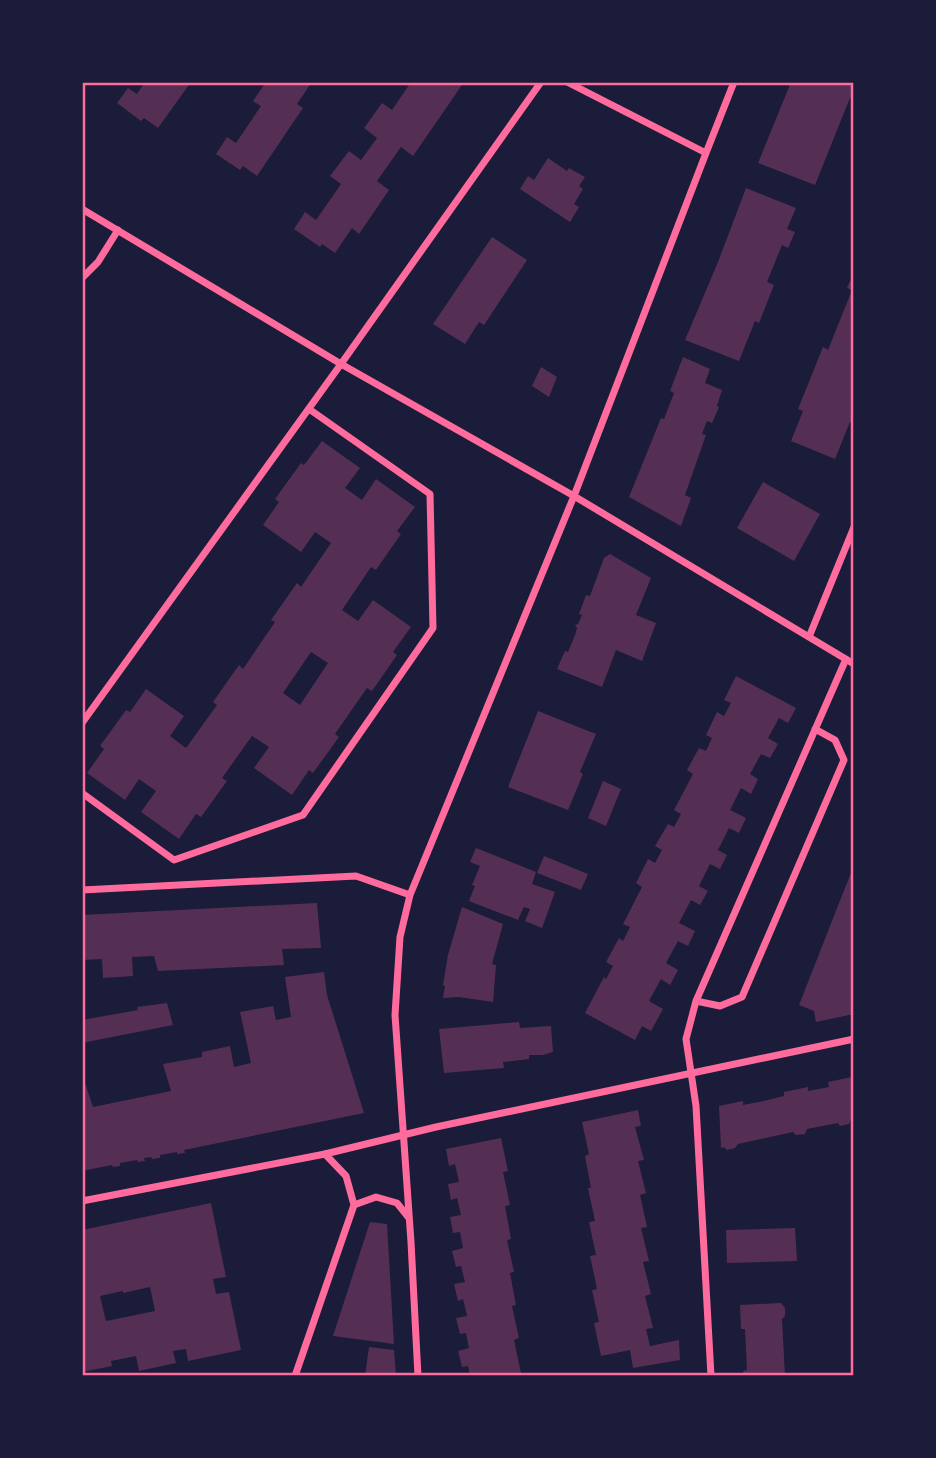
<svg xmlns="http://www.w3.org/2000/svg" width="936" height="1458" viewBox="0 0 936 1458" font-family="'Exo 2',sans-serif">
  <style>
    .building { fill: #542f53; fill-rule: evenodd }
    .lines { fill: none; stroke-linecap: round; stroke-linejoin: round }
    .minor { stroke: #ff6b9d; stroke-width: 7 }
    .neatline { fill: none; stroke: #ff6b9d; stroke-width: 2.5 }
  </style>
  <rect width="100%" height="100%" fill="#1b1b3a"/>
  <path class="building" d="M145,82H191L158,128L144,118L141,121L117,103L128,88L137,94Z
    M266,82H312L297,104L303,108L257,176L243,166L240,170L216,154L227,137L236,143L261,106L253,101Z
    M411,82H458L462,85L413,156L401,147L377,181L389,190L359,234L352,228L335,253L322,244L320,247L294,229L305,212L316,220L341,184L330,176L349,151L361,160L377,138L364,128L382,103L392,110Z
    M791,82H854V88L815,185L758,163Z
    M548,158L567,171L569,168L585,177L579,186L583,189L574,204L579,207L570,222L520,189L528,176L534,180Z
    M746,188L796,208L787,229L795,232L788,248L782,245L767,282L774,285L759,323L755,321L739,361L685,340L718,262Z
    M492,237L527,260L484,325L479,322L465,344L433,324Z
    M854,272V424L850,422L835,459L791,441L803,411L798,409L823,347L828,350L852,290L847,288Z
    M683,357L710,369L705,383L722,390L717,406L719,407L712,423L707,421L702,434L706,435L685,495L691,498L681,526L629,497L661,418L664,419L674,393L670,391Z
    M541,367L557,377L549,397L532,386Z
    M322,441L360,468L345,488L362,500L376,479L415,507L397,531L401,534L376,570L371,567L342,610L358,621L373,600L411,627L393,652L397,655L372,691L367,688L335,734L339,737L313,773L309,770L292,795L254,768L269,747L252,736L222,778L227,781L201,817L196,814L179,839L141,812L156,791L139,779L125,800L87,773L104,749L100,746L126,710L130,712L146,689L184,716L170,736L186,748L217,705L213,702L239,665L243,669L275,622L271,620L297,583L301,587L318,562L331,543L315,532L301,552L263,525L279,502L275,499L301,463L304,465ZM311,652L328,663L300,705L283,693Z
    M763,482L820,514L794,561L737,528Z
    M610,554L651,578L636,615L656,623L642,661L616,650L602,687L557,669L565,651L568,652L575,635L577,628L575,625L578,624L582,615L579,614L586,595L590,596L604,558Z
    M736,676L796,708L788,723L779,718L768,738L778,744L770,758L761,754L750,774L758,779L751,794L741,788L730,810L746,818L739,833L729,828L718,850L727,855L720,869L710,864L699,886L708,891L700,905L691,900L679,923L695,931L688,946L678,941L666,963L678,970L670,985L661,979L649,1001L663,1009L651,1031L642,1026L635,1040L585,1013L604,977L606,979L613,966L606,962L619,938L623,941L630,927L623,924L642,887L636,883L648,859L655,863L662,850L655,846L668,824L674,827L681,814L674,810L693,774L687,770L699,748L706,751L712,738L706,735L717,712L724,716L731,703L724,700Z
    M538,711L596,734L580,772L583,774L568,810L508,787Z
    M603,781L621,789L606,826L588,818Z
    M476,848L536,872L532,884L555,892L542,928L525,921L530,909L524,907L518,920L469,901L475,886L472,885L480,866L470,862Z
    M544,856L588,874L581,890L537,873Z
    M854,865V1014L816,1022L814,1011L799,1005Z
    M317,903L321,948L282,949L284,965L158,971L154,956L132,957L133,976L103,978L102,959L82,960V915Z
    M462,907L503,924L492,964L496,965L493,1002L459,997L443,998L445,986L443,985L448,955Z
    M324,972L327,995L364,1113L184,1150L185,1153L177,1154V1152L160,1155V1158L152,1159L151,1157L144,1158L145,1161L138,1162L137,1160L120,1163V1166L113,1167L112,1165L82,1171V1074L93,1107L171,1091L163,1064L202,1057V1052L230,1046L234,1067L251,1063L240,1012L273,1006L276,1020L291,1017L285,977Z
    M167,1003L173,1025L82,1043V1020L138,1010L137,1007Z
    M519,1022L520,1028L551,1026L553,1052L543,1055H529V1059L503,1062L504,1068L444,1073L439,1029Z
    M852,1077L854,1119H851L849,1124L840,1126L838,1123L807,1129L805,1134L796,1135L793,1132L738,1144L735,1148L727,1150L724,1147L721,1148L719,1106L743,1101V1105L764,1101L784,1096V1092L808,1087V1091L829,1087L828,1082Z
    M638,1110L641,1126L635,1127L644,1160L638,1161L646,1193L640,1195L647,1227L641,1228L649,1261L643,1262L651,1294L645,1296L653,1328L646,1329L650,1346L679,1340L680,1360L633,1368L630,1350L601,1356L594,1323L599,1322L592,1290L597,1289L590,1256L596,1255L589,1222L595,1221L588,1188H591L585,1156L589,1154L582,1122Z
    M501,1138L508,1171L503,1172L510,1205L505,1206L511,1239L507,1240L514,1272L510,1273L516,1305L512,1306L519,1338L514,1340L521,1373L506,1376H470L468,1366L462,1367L458,1351L469,1348L466,1333L460,1334L456,1318L467,1316L463,1299L458,1301L454,1284L465,1282L461,1266L456,1267L452,1251L463,1248L460,1232L453,1233L450,1217L461,1215L457,1198L451,1200L448,1184L459,1182L455,1164L449,1166L446,1149Z
    M211,1203L226,1277L213,1279L216,1294L229,1292L241,1350L188,1361L186,1349L173,1351L176,1363L139,1371L136,1356L111,1361L112,1366L82,1372V1230ZM150,1287L155,1311L106,1321L100,1296L123,1291V1293Z
    M370,1222L387,1224L394,1344L333,1336Z
    M795,1228L797,1261L727,1263L726,1230Z
    M781,1303L785,1308V1316L782,1319L785,1376H744L743,1371L747,1370L745,1329H741L740,1305Z
    M369,1347L394,1350L396,1376H365Z"/>
  <g class="lines">
    <path class="minor" d="M706,153L734,82
      M82,209L341,364L574,496L854,664
      M82,278L98,262L118,230
      M809,637L854,527
      M82,723L341,364L541,82
      M82,793L174,860L303,815L433,628L430,494L309,409
      M82,890L356,876L410,895
      M696,1001L720,1006L742,997L844,760L835,740L815,729
      M82,1201L325,1154L436,1127L854,1039
      M354,1205L376,1197L397,1203L409,1218
      M295,1376L354,1205L346,1176L325,1154
      M418,1376L411,1242L395,1015L400,937L410,895L574,496L706,153L567,82
      M711,1376L696,1106L686,1039L696,1001L846,659"/>
  </g>
  <rect width="936" height="1458" fill="none" stroke="#1b1b3a" stroke-width="168"/>
  <rect x="84" y="84" width="768" height="1290" class="neatline"/>
</svg>
